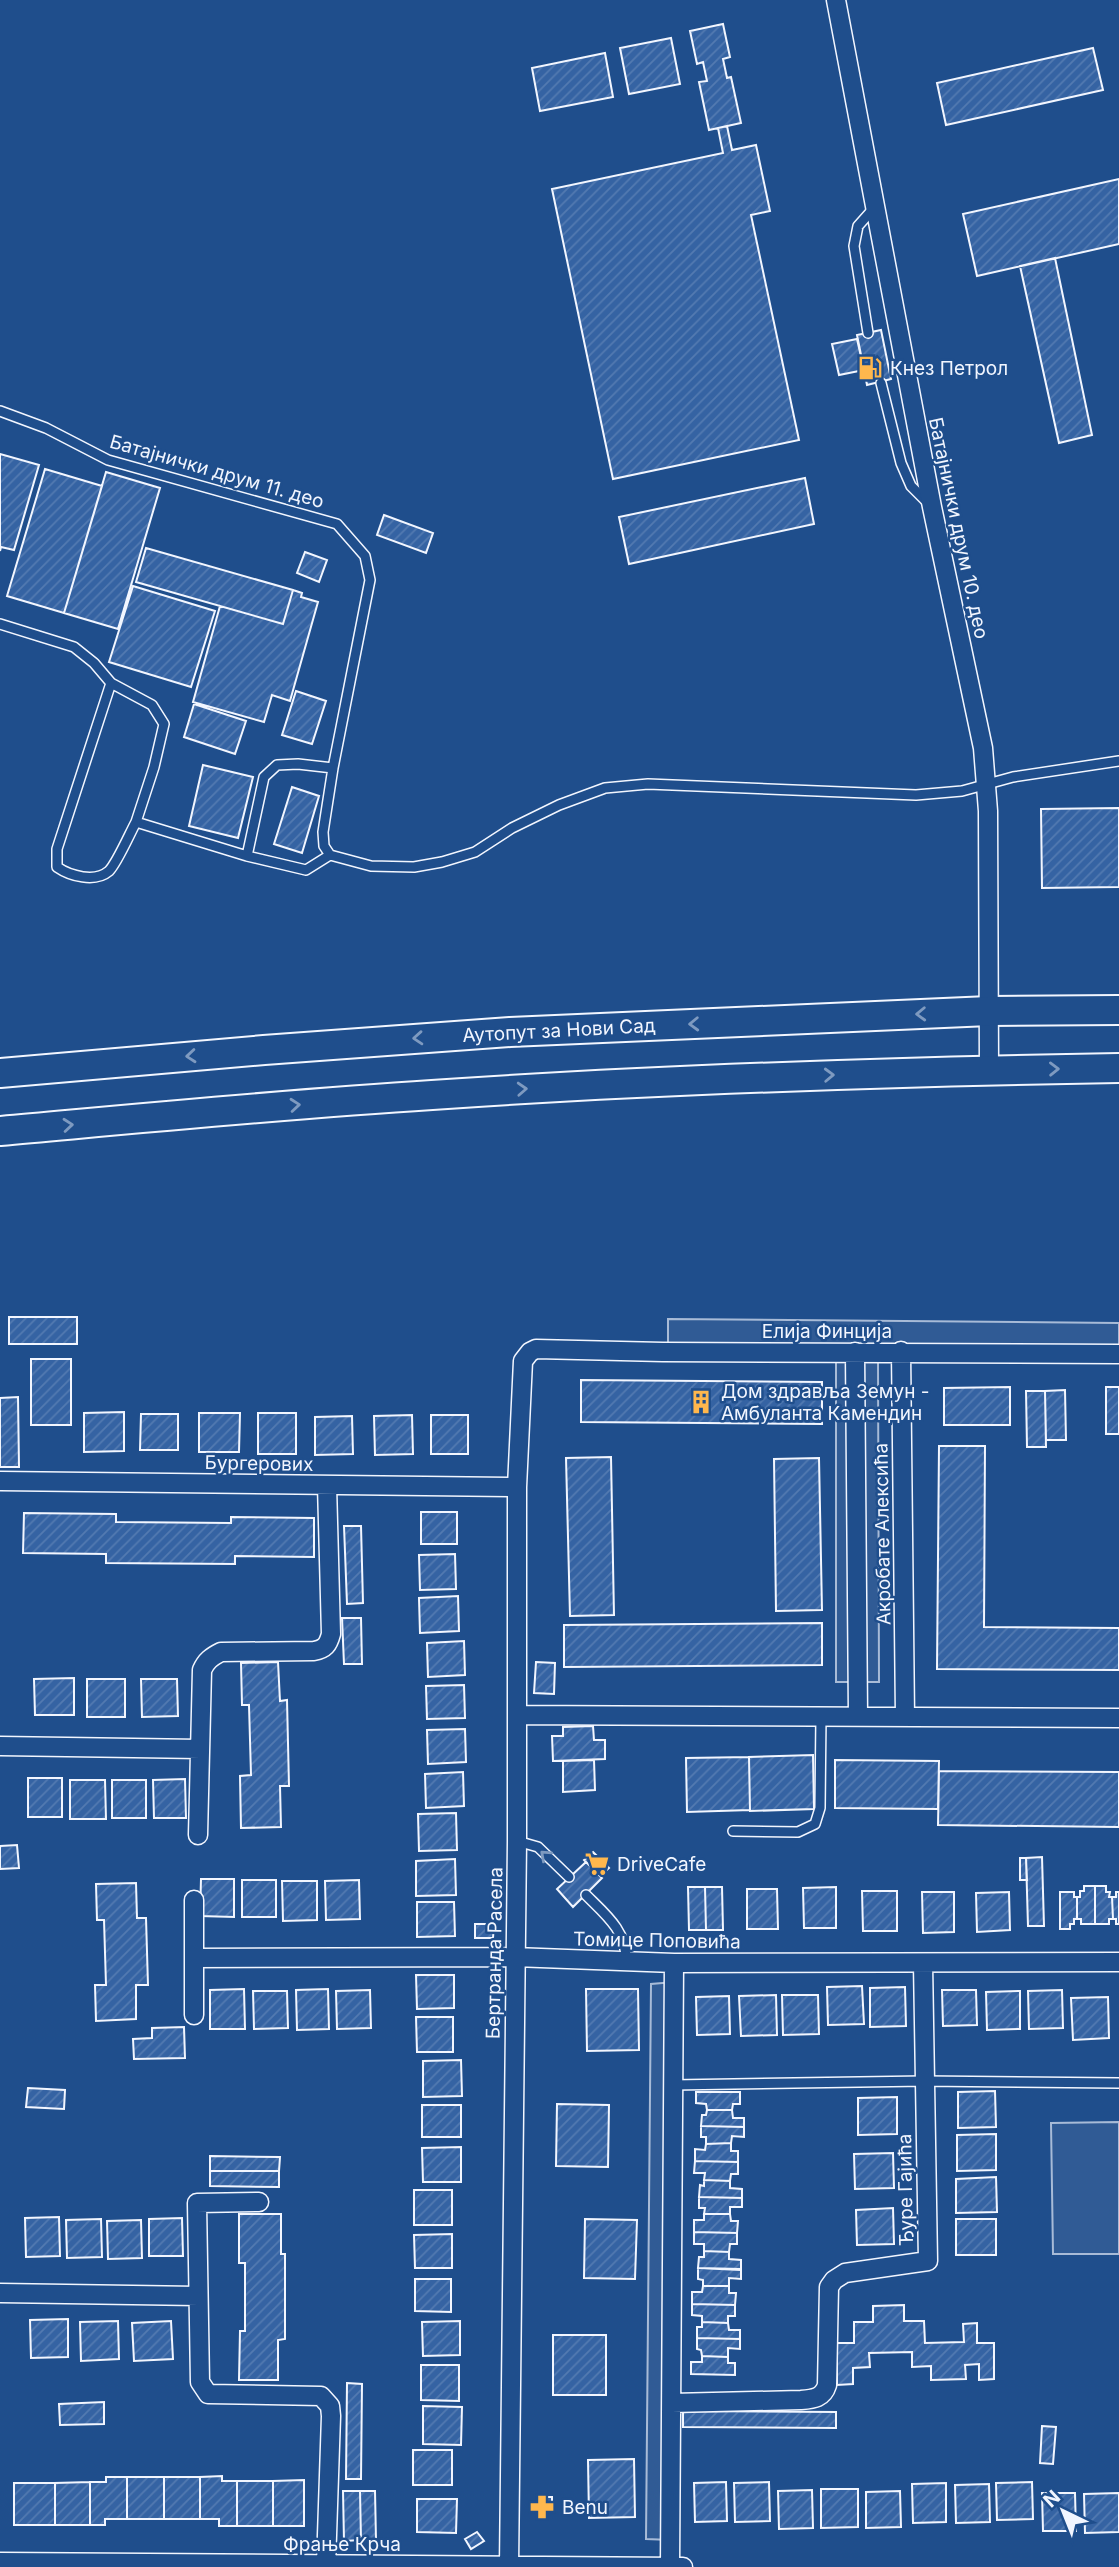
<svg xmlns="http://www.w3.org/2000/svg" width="1119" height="2567" viewBox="0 0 1119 2567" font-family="Inter,sans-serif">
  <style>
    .built { fill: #305b95; stroke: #a8bbd7; stroke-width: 2 }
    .building { fill: url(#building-hatch); stroke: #f2f6ff; stroke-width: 2 }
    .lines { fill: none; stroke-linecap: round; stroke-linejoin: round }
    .service-casing { stroke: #f2f6ff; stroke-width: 12 }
    .minor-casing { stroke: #f2f6ff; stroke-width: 21 }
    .primary-casing { stroke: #f2f6ff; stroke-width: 32 }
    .service { stroke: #1f4e8c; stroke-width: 9 }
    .minor { stroke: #1f4e8c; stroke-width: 18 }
    .primary { stroke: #1f4e8c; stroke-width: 28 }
    .oneway { stroke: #7e9ac0 }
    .labels { text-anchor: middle; stroke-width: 5; stroke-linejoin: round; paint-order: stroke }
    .poi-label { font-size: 19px; fill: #f2f6ff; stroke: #1f4e8c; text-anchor: start }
    .street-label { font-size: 19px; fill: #f2f6ff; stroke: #1f4e8c }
  </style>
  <defs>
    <pattern id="building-hatch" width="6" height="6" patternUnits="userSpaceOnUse" patternTransform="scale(1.75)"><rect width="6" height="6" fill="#3563a3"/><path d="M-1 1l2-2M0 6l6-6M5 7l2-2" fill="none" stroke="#537ab1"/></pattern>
  </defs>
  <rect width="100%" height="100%" fill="#1f4e8c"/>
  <path class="built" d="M668,1319L1119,1323V1350L668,1348Z
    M836,1357H878L879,1682H836Z
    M674,1982L671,2540L646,2539L651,1984Z
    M1119,2122V2254H1053L1051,2123Z"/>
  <path class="building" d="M723,24L730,57L723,59L727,78L731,77L741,123L709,130L699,82L707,81L703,62L697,64L690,31Z
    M671,38L680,84L629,94L620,48Z
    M1093,48L1103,90L946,125L937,83Z
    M605,53L613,97L540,111L532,68Z
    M727,126L732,150L756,145L770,211L751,215L799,440L613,479L552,189L723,153L718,128Z
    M1119,179V244L977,276L963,214Z
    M1055,258L1092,435L1059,443L1020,266Z
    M881,330L891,379L867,385L857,335Z
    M857,339L864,370L839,375L832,344Z
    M0,454L39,465L14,550L1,547L0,551Z
    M45,469L102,486L64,613L7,596Z
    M106,472L160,488L118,629L64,613Z
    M805,478L814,524L629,564L619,517Z
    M384,515L433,533L426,553L377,535Z
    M146,548L293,590L283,624L136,582Z
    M305,552L327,560L319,582L297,573Z
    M133,586L215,611L191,687L109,662Z
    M293,590L302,593L301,597L318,602L290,701L272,695L264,722L193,702L220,606L283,624Z
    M296,691L326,701L312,744L282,735Z
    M194,704L246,721L235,754L184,737Z
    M203,765L253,777L238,838L189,826Z
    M292,787L319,796L302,853L274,844Z
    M1119,808V887L1042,888L1041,809Z
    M9,1317H77V1344H9Z
    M31,1359H71V1425H31Z
    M581,1380L822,1382V1424L581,1422Z
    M1010,1387V1425H944V1388Z
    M1106,1387H1119V1434H1106Z
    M1065,1390L1066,1440H1046L1045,1391Z
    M1026,1391H1045L1046,1447H1027Z
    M18,1397L19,1467H0V1398Z
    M124,1412V1451L84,1452V1413Z
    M199,1413H240L239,1452H199Z
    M258,1413H296V1454H258Z
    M141,1414H178V1450H140Z
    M412,1415L413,1454L375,1455L374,1416Z
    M431,1415H468V1454H431Z
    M352,1416L353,1454L315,1455V1417Z
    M939,1446H985L984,1627L1119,1628V1670L937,1669Z
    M611,1457L614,1615L570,1616L566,1458Z
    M819,1458L822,1610L776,1611L774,1459Z
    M421,1512H457V1544H421Z
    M24,1513L116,1514V1522L231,1523V1517L314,1518V1557L235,1556V1564L106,1563V1554L23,1553Z
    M344,1526H361L363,1603L347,1604Z
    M455,1554L456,1589L420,1590L419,1555Z
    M458,1596L459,1631L420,1633L419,1598Z
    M342,1618H361L362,1664H344Z
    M822,1623V1665L564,1667V1625Z
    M464,1641L465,1675L428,1677L427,1643Z
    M278,1662L280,1701L287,1700L289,1786H280L281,1827L241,1828L240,1776L251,1775L249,1705H242L241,1663Z
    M536,1662L555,1663L554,1694L534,1693Z
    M74,1678V1715H35L34,1679Z
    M87,1679H125V1717H87Z
    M141,1679H177L178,1716L142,1717Z
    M464,1685L465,1718L427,1719L426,1686Z
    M593,1726L594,1740H605V1759L553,1761L552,1736H563V1727Z
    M465,1729L466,1762L428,1764L427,1730Z
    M813,1755L814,1809L750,1811L749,1757Z
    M749,1757L750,1810L687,1812L686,1758Z
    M594,1760L595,1790L563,1792V1761Z
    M835,1760L939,1761L938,1809L835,1808Z
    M939,1771L1119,1772V1827L938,1825Z
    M463,1772L464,1806L426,1808L425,1774Z
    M28,1778H62V1817H28Z
    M185,1779L186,1818H154L153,1780Z
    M70,1780H105L106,1819H70Z
    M112,1780H146V1818H112Z
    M456,1813L457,1850L419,1851L418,1814Z
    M17,1845L19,1868L0,1869V1846Z
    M593,1852L609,1868L600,1876L584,1860Z
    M1042,1857L1044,1926H1028L1026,1858Z
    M1020,1858H1026L1027,1880H1020Z
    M455,1859L456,1895L416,1896V1861Z
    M586,1862L602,1878L573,1907L557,1889Z
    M201,1879H234V1917L200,1916Z
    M242,1880H276V1917H242Z
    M359,1880L360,1919L326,1920L325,1881Z
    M282,1881H317V1920L283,1921Z
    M136,1883L137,1918H146L148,1985H136V2019L96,2021L95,1985H106L104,1920H97L96,1884Z
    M1084,1886H1095V1924H1081V1919H1077V1897H1080V1891H1084Z
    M1095,1886H1106V1892H1110L1109,1897H1112L1113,1919H1109V1924H1095Z
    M688,1887H705L706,1930H689Z
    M705,1887H722L723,1930H706Z
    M836,1887V1928H804L803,1888Z
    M747,1889H777L778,1929H747Z
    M862,1891H897V1931H863Z
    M922,1892H954V1932L923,1933Z
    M1009,1892L1010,1930L977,1932L976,1893Z
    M1060,1892H1074V1897H1077V1919H1074V1924H1070V1929H1060Z
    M1116,1892H1119V1924H1116V1919H1113L1112,1897H1116Z
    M417,1902H454L455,1936L417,1937Z
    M475,1924H494L493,1938H475Z
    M416,1975H454V2008L417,2009Z
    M862,1986L864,2024L828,2025L827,1987Z
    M905,1987L906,2026L870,2027V1988Z
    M244,1989L245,2029H210V1990Z
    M328,1989L329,2029L297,2030L296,1990Z
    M586,1989H638L639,2050L587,2051Z
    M370,1990L371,2028L337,2029L336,1991Z
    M942,1990H976L977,2025L943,2026Z
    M1062,1990L1063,2028L1029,2029L1028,1991Z
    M253,1991H287L288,2028L254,2029Z
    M1020,1991V2029L987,2030L986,1992Z
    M776,1995L777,2035L741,2036L739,1996Z
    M782,1995H818L819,2034L783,2035Z
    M729,1996L730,2034L697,2035L696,1997Z
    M1108,1997L1109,2038L1073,2040L1071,1998Z
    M416,2017H453V2052H417Z
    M184,2027L185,2058L134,2059L133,2039L152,2038V2028Z
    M461,2060L462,2096L423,2097V2061Z
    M28,2088L65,2090L64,2109L26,2107Z
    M995,2091L996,2127L958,2128V2092Z
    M696,2092H740V2104H733L732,2110H707L706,2104L696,2103Z
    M897,2097V2134L858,2135V2098Z
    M557,2104L609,2105L608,2167L556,2166Z
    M422,2105H461V2137H422Z
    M707,2110H732L733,2118H744V2127L701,2126L702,2115H706Z
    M701,2126L744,2127V2137L732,2136L731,2143L706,2144V2137H701Z
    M996,2134V2170L957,2171V2135Z
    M731,2143V2151H738V2162L695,2161V2149L705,2150L706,2144Z
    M461,2147V2182H423L422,2148Z
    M893,2153L894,2188L855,2189L854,2154Z
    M210,2156L280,2157L279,2171H210Z
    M695,2161L738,2162V2174H731L730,2181L704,2180L705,2173H694Z
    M210,2171H279V2187L210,2186Z
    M996,2177L997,2212L956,2213V2179Z
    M704,2180L730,2181V2188L742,2189V2198L699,2197L700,2185L704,2186Z
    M414,2190H452V2225H414Z
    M699,2197L742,2198V2207H730V2214H704L705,2208H699Z
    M893,2208L894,2244L857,2245L856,2210Z
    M239,2214H281V2254H285V2339L278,2340V2380H239L240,2331H245V2263H239Z
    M704,2214H730L731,2221H738L737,2233L694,2232V2220H704Z
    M59,2217L60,2256L26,2257L25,2218Z
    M182,2218L183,2256H149V2219Z
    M101,2219L102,2257L67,2258L66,2220Z
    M585,2219L637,2220L635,2279L584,2278Z
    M956,2219H996V2255H956Z
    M141,2220L142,2258L108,2259L107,2221Z
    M694,2232L737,2233V2244H730L729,2252L704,2251V2244H694Z
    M452,2234V2268H415L414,2235Z
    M704,2251L729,2252V2259L741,2260V2269L698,2268L699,2257H704Z
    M698,2268L741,2270V2279L729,2278V2286H703V2280L698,2279Z
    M415,2279H451V2312L415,2311Z
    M703,2286H729V2293H736L735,2305L692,2304V2292H702Z
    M692,2304L735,2305V2316H728V2323L702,2322V2316L692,2315Z
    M904,2305V2321H924L925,2343L964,2342L963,2324L977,2323V2343H994V2379L979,2380V2364L965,2365L966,2379L931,2380V2366L912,2367V2352L869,2353L870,2367L853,2368V2384L837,2385V2343H854V2322H873V2306Z
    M68,2319V2357L31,2358L30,2320Z
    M118,2321L119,2359L81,2361L80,2322Z
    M171,2321L173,2359L134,2361L132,2323Z
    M460,2321V2355L423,2356L422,2322Z
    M702,2322L728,2323L729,2330H740V2339L697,2338V2327H702Z
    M553,2335H606V2395H553Z
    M697,2338L740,2339V2349L728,2348V2357L702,2356L701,2350L697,2349Z
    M702,2356L728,2357V2363H735V2375L691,2374V2362H702Z
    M421,2365H459V2401L421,2400Z
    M347,2383L362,2384L361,2479H346Z
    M104,2402V2424L60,2425L59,2404Z
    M423,2406L462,2407L461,2445L423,2444Z
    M683,2411L836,2412V2428L683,2427Z
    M1042,2426L1056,2427L1053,2464L1040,2463Z
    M413,2450H452V2485H413Z
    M634,2459L635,2517L589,2518L588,2460Z
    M222,2476V2481H237V2526H219V2519H200V2477Z
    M106,2477H127V2519H105V2525H90V2482H106Z
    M127,2477H164V2519H127Z
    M164,2477H200V2519H164Z
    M304,2480V2526H273V2481Z
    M237,2481H273V2526H237Z
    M90,2482V2525H55V2483Z
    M726,2482L727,2521L695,2522L694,2483Z
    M769,2482L770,2521L735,2522L734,2483Z
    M1032,2482L1033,2519L997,2520L996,2483Z
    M14,2483H55V2525H14Z
    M946,2483V2522L913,2523L912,2484Z
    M989,2484L990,2522L956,2523L955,2485Z
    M821,2489H858V2527L821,2528Z
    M812,2490L813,2528L779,2529L778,2491Z
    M343,2491H360L361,2540L344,2541Z
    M360,2491H375L376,2540H361Z
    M900,2491L901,2527L866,2528V2492Z
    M1042,2493H1075L1076,2531H1043Z
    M1119,2493V2532L1085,2533L1084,2494Z
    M538,2497H552V2510H538Z
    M417,2499H457L456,2533L417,2532Z
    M477,2532L484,2541L471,2549L465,2539Z"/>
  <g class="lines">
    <g class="service-casing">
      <path id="service" d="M868,333L854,246L858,226L874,208
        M881,383L901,463L911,486L928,503
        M0,411L46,428L108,460L337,524L365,556L370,580L333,768L323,832L324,846L330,855L371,866L414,867L442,862L475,852L512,828L559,805L605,788L648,784L916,795L962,791L1013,777L1119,761
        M0,624L74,647L94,663L111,683L152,705L164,724L154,767L136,822L247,856L306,870L330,855
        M111,683L57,849V867C70,876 95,883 109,871C117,863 130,833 136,822
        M247,856L264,777L277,765L298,764L333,768
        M733,1831L798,1832L815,1824L820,1808L821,1716
        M517,1841L538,1847L569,1877
        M586,1895C605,1914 627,1931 626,1961
        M673,2085L924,2081L1119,2083"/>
    </g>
    <g class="minor-casing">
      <path id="minor" d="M836,0L932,507L983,748L988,811L989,1070
        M901,1351L905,1717
        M855,1352L858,1716
        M0,1481L517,1487
        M517,1715L1119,1718
        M0,1746L200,1749
        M198,1835L202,1670C206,1661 211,1657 221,1652L314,1651C325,1649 328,1645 331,1634L327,1485
        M194,1958L514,1957L674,1963L1119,1962
        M194,2015V1900
        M259,2202L197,2203L200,2382L208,2394L321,2396L330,2406L331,2416L326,2565
        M0,2293L198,2296
        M672,2403L801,2400C814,2399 823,2398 827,2385L829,2287L834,2280L845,2273L928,2261L923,1963
        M0,2562L683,2567
        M509,2567L517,1841V1487L523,1361L530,1352L536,1349L663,1352L1119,1354
        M670,2567L674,1963"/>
    </g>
    <g class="primary-casing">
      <path id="primary" d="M0,1073L264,1050L510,1032L989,1011L1119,1010
        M0,1131C144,1118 288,1104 432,1095C661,1079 890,1072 1119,1068"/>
    </g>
    <use href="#service" class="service"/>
    <use href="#minor" class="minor"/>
    <use href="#primary" class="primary"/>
  </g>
  <defs><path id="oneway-chevron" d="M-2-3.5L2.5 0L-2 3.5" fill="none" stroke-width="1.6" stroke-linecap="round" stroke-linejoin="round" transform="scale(1.75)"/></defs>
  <g class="oneway">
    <use href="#oneway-chevron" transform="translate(921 1014) rotate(178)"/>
    <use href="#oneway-chevron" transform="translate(694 1024) rotate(178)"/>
    <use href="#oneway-chevron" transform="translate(418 1038) rotate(176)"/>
    <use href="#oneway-chevron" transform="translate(191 1056) rotate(175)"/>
    <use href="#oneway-chevron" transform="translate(1054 1069) rotate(-1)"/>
    <use href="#oneway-chevron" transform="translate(829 1075) rotate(-2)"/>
    <use href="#oneway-chevron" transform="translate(522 1089) rotate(-3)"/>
    <use href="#oneway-chevron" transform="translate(295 1105) rotate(-5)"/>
    <use href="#oneway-chevron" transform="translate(68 1125) rotate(-5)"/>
    <use href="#oneway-chevron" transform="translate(545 1855) rotate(-138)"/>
  </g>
  <defs>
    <g id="fuel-bare" transform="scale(1.89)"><path d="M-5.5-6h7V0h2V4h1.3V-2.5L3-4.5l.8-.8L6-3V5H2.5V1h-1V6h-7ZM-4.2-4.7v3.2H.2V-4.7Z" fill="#ffb74d" stroke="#1f4e8c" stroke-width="2.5" paint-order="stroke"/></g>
    <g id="building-bare" transform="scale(1.89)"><path d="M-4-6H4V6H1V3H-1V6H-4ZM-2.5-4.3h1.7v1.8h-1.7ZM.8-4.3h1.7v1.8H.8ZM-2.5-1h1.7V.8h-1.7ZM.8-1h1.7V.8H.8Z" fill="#ffb74d" stroke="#1f4e8c" stroke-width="2.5" paint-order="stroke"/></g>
    <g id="supermarket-bare" transform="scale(1.89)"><path d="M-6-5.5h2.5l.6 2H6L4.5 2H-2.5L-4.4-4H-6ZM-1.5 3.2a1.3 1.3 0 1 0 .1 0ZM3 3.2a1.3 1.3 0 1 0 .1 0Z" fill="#ffb74d" stroke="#1f4e8c" stroke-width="2.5" paint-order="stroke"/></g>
    <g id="pharmacy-bare" transform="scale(1.89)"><path d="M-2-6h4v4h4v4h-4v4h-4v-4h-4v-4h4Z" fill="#ffb74d" stroke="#1f4e8c" stroke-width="2.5" paint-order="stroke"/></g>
  </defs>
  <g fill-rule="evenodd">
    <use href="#fuel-bare" x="870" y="368"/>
    <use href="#building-bare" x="701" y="1402"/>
    <use href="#supermarket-bare" x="597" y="1864"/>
    <use href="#pharmacy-bare" x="542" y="2507"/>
  </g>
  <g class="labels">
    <g class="poi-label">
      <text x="890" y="375">Кнез Петрол</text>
      <text x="721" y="1398">Дом здравља Земун -<tspan x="721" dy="22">Амбуланта Камендин</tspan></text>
      <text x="617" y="1871">DriveCafe</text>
      <text x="562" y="2514">Benu</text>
    </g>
    <g class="street-label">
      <text transform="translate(217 471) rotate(16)" y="7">Батајнички друм 11. део</text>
      <text transform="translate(959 528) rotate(78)" y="7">Батајнички друм 10. део</text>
      <text transform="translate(559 1030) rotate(-3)" y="7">Аутопут за Нови Сад</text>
      <text x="827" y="1338">Елија Финција</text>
      <text transform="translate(259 1463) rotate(1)" y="7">Бургерових</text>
      <text transform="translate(882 1534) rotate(-91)" y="7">Акробате Алексића</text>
      <text transform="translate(657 1940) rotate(1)" y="7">Томице Поповића</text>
      <text transform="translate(494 1953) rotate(-89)" y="7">Бертранда Расела</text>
      <text transform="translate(905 2190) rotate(-91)" y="7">Ђуре Гајића</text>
      <text x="342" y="2551">Фрање Крча</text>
    </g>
  </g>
  <g transform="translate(1063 2511) rotate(317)" stroke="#1f4e8c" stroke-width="5" paint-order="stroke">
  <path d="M0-5L12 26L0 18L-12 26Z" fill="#f2f6ff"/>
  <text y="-10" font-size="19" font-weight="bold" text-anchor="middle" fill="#f2f6ff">N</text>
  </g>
</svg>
